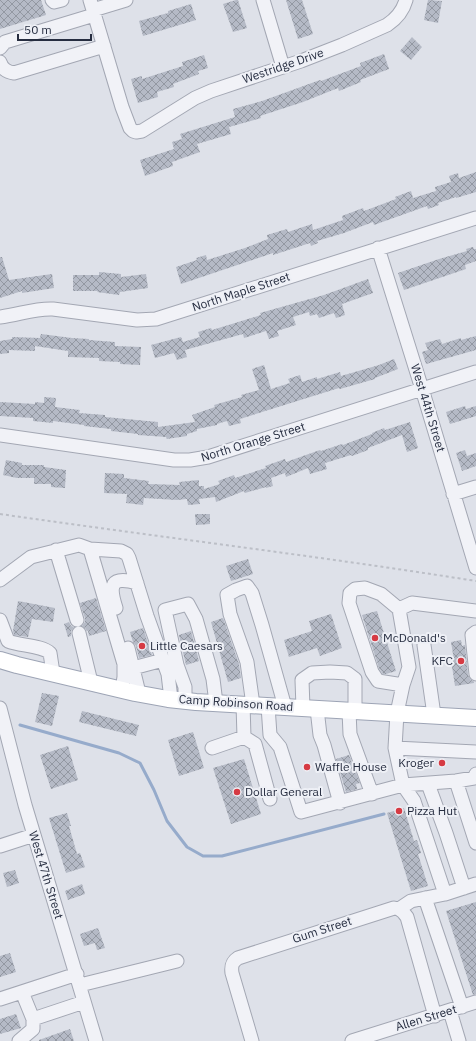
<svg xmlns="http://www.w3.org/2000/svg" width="476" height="1041" viewBox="0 0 476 1041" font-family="'IBM Plex Sans',sans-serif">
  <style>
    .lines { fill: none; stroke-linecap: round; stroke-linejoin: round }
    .stream { stroke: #96abcb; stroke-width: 3 }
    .building { fill: url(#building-cross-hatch) }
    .minor-casing { stroke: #a3a7b3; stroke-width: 15 }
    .major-casing { stroke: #9da4b5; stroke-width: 18 }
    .path { stroke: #bcbfc7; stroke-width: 2; stroke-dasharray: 3 3; stroke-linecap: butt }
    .minor { stroke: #f1f2f7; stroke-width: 13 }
    .major { stroke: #fff; stroke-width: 16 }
    .poi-dot { fill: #d63a43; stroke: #eef0f6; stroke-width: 1.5 }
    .labels { text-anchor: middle; stroke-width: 4; stroke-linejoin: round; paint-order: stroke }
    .street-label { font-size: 12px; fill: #262d40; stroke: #eef0f6 }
    .poi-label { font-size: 12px; fill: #262d40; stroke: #eef0f6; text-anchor: start }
  </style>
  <defs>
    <pattern id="building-cross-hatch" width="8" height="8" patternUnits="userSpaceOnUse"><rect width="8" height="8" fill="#b5bac6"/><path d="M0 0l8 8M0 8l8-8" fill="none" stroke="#9398a2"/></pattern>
  </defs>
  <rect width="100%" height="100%" fill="#dee1e9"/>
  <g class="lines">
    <path class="stream" d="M20,725L119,753L140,763L154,790L167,821L187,847L203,856H222L384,814"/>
  </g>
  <path class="building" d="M0,0H41L46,15L0,29Z
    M236,0H238L247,28L233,32L223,4Z
    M286,0H302L313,34L298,39Z
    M428,0L442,1L438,23L424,20Z
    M191,4L196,20L143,36L139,21L168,13V11Z
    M412,37L422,47L411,60L400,51Z
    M384,54L389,69L360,80L361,82L339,91L338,88L303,102L260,116L261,118L229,127L231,134L197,144L200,152L172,162L173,166L145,176L140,160L174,149L172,142L182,139L180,134L235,117L233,109L262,101L320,80L321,81L361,66L360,63Z
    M204,55L208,68L198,71L199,74L173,84L174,87L157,92L158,97L138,103L131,79L142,76V79L183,66L182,62Z
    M476,172V192L456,198V197L438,203L439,205L428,209L427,206L374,225L373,222L344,233L317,241L318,243L311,246L310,243L273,255V253L181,284L176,267L197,260L196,258L206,255L207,260L245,248L268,239L267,235L287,229L288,232L312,224L313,230L343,220L342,216L363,208L364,211L396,199L395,197L411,191L413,198L436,191L435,187L451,182L449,176L458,173L459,178Z
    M473,247L474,249H476V261L465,265L466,269L404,290L398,273L439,259L467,251L466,249Z
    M0,257H2L9,280L52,274L54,288L22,293V291L0,298Z
    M99,272L121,274V277L146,274L148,288L120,292L119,295L97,292L98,291H73V275H99Z
    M368,279L373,293L342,304L345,315L336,318L334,313L319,318L317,314L310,316L309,312L293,317L296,325L277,331L279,336L269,339L266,331L244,338L243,334L185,350L187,357L177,360L174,353L155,358L151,345L181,337L183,342L200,337L198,332L211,328L212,330L235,323L261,315L260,313L324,295Z
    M41,334L72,338L89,339V340L115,342V346L141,347L140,365L120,364V362L99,361V358L68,357V351L35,346V351L9,350V353L0,354V341L12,339V337L40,338Z
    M476,336V350L426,364L422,352L428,350L425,343L440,339L442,344L461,338V340Z
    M394,359L398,369L375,378V379L340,389L339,388L240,419L241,423L229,426L227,421L217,424V425L197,429V431L187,434V436L167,439L166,437L138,435V434L111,431V429L84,426V425L53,421V423L33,421V418L0,416V402L35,404V402L44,403V397L56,398L55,407L80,410L79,413L105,415V417L158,422V427L195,422L192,415L215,407L214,405L242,397L241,395L259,390L252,369L264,365L271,389L290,383L288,379L300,375L302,382L317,377V379L340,372L341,376L379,365Z
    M465,406L466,409L476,406V416L450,424L446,412Z
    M410,422L418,448L407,452L402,435L368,448V450L352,456L351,455L325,463L327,469L310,474L308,468L286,477L285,473L271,478L273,486L266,488V487L245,493L244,491L216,502L215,497L199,499L200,504L188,505L187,499L177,500L144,498L143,505L126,503L127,494L104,493L105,473L124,474V478L149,481L148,484L180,485L179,482L199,480V486H204V489L220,484L218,481L234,475L235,478L266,468L265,466L285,459L286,462L320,450L321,451L342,444L343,445L372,434V433L384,428L385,430Z
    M465,450L467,456L476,453V466L462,471L456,453Z
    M6,460L22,463V465H44V467L66,470L65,488L51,487V484H34V478H17L3,475Z
    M195,514H210V524L196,525Z
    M248,559L253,574L231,581L226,566Z
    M96,598L106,631L89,636L88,631H87L85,628L82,626L85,622V618L80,603Z
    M18,601L55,608L53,622L32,619L28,637L14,635L13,631Z
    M377,611L396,671L386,674H383L379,668L362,615Z
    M331,614L342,648L320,656L317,648L289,657L284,640L312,631L309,621Z
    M223,618L239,664L241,678L228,682L211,622Z
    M69,622L71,626L74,627L71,631V636L68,637L64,624Z
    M143,628L152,655L139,658L136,646L133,642L130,632Z
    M191,631L199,661L186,665L179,635Z
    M461,640L462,646L465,645L468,675L470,679L474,682V683L455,686L451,660H454L451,642Z
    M42,693L59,696L52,726L35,722Z
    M82,711L139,725L136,736L79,722Z
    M193,732L204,768L179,776L168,740Z
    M68,746L78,780L51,789L40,755Z
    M349,755L360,783L356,784L357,789L346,792L336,759Z
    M244,759L261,814L231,824L213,768Z
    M404,808L414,841L417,840L421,853L418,854L428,886L411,891L387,813Z
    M67,813L71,826H69L77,854L80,853L85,867L66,873L49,818Z
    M15,870L19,883L7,887L3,873Z
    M82,884L85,894L68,900L65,891Z
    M476,902V994L473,995L446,911Z
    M98,928L105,948L97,950L95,943L84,946L80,934Z
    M10,953L16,972L0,977V956Z
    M16,1014L21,1028L0,1034V1019Z
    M70,1029L74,1041H39V1040Z"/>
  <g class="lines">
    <g class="minor-casing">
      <path id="minor" d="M52,0L54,2L62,0
        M90,0L122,107L130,128L133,131L136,132L142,131L195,98L211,91L301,61L342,45L387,25C396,19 403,11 406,0
        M263,0L283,67
        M93,10L126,0
        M0,48L5,42L94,15
        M0,62C2,69 7,72 14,73L104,46
        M378,248L422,389L476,568
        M0,317C18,315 35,308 53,309L137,320L156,319L476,218
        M0,435L174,460H190L208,457L476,372
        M453,494L476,487
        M56,550L77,620
        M0,580L31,557L79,545L90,549
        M116,608C109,586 110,575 137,583
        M399,609L412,603L476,611
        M0,620L8,641C20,646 41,645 50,653L53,673
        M476,632L472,635L476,674
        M79,633L91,682
        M424,645L434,715
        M128,648L139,693
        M133,668L163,660
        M403,685L378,681L372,672L349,603L350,593L355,589L365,588L381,594L399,609L409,667L403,685L397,713L395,748L476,752
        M122,690L124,677V664L90,549L121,551L127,554L129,558L147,616L168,674L171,699
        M185,701V687L177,665L165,610L188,604L196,619L213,679L216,703
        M253,705L247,662L230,614L227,595L236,590L247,586L252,593L262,625L285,707
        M268,706L270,735L280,747L301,812L403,785L395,748
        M0,708L25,805L96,1041
        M303,708L302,680L312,673L330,672L347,673L355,679V711
        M317,709L320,735L324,745L340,803
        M349,711L350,734L372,794
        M244,737L255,744L270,799
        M212,748L244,737L243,704
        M456,781L476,843
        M428,784L446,833L464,888
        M403,785L456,781L474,778L476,774
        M0,846L34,835
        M445,894L476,884
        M425,898L462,1007
        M399,909L403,912L407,917L435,1016
        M80,985L177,961
        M0,999L77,974
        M450,1011L459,1041
        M33,1019L84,1002
        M19,1041L33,1029V1019L22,992
        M252,1041L232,973C231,966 232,962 238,958L394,908L399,909L411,901L445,894L414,801L403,785
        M352,1041L476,1002"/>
    </g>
    <g class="major-casing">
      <path id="major" d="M0,660L17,665L135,693L168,699L196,702L476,718"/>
    </g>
    <path class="path" d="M0,514C159,537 318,556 476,581"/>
    <use href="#minor" class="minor"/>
    <use href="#major" class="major"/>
  </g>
  <g class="poi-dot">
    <circle cx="375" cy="638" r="4"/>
    <circle cx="142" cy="646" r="4"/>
    <circle cx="461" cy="661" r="4"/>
    <circle cx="442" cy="763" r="4"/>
    <circle cx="307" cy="767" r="4"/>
    <circle cx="237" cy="792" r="4"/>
    <circle cx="399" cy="811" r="4"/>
  </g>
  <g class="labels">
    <g class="street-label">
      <text transform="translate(283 66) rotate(-19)" y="4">Westridge Drive</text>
      <text transform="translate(241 292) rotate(-18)" y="4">North Maple Street</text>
      <text transform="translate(428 408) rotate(73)" y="4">West 44th Street</text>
      <text transform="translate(253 442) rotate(-17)" y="4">North Orange Street</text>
      <text transform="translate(236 703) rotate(4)" y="4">Camp Robinson Road</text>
      <text transform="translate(46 875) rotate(73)" y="4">West 47th Street</text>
      <text transform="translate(322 930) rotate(-18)" y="4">Gum Street</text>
      <text transform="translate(426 1018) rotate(-17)" y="4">Allen Street</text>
    </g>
    <g class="poi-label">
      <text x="383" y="642">McDonald's</text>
      <text x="150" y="650">Little Caesars</text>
      <text x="453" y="665" text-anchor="end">KFC</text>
      <text x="434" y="767" text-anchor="end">Kroger</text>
      <text x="315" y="771">Waffle House</text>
      <text x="245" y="796">Dollar General</text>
      <text x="407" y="815">Pizza Hut</text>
    </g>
  </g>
  <path d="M18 34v6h73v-6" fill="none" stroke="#262d40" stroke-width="2"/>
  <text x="24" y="34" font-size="12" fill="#262d40" stroke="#eef0f6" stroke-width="3" paint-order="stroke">50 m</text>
</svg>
